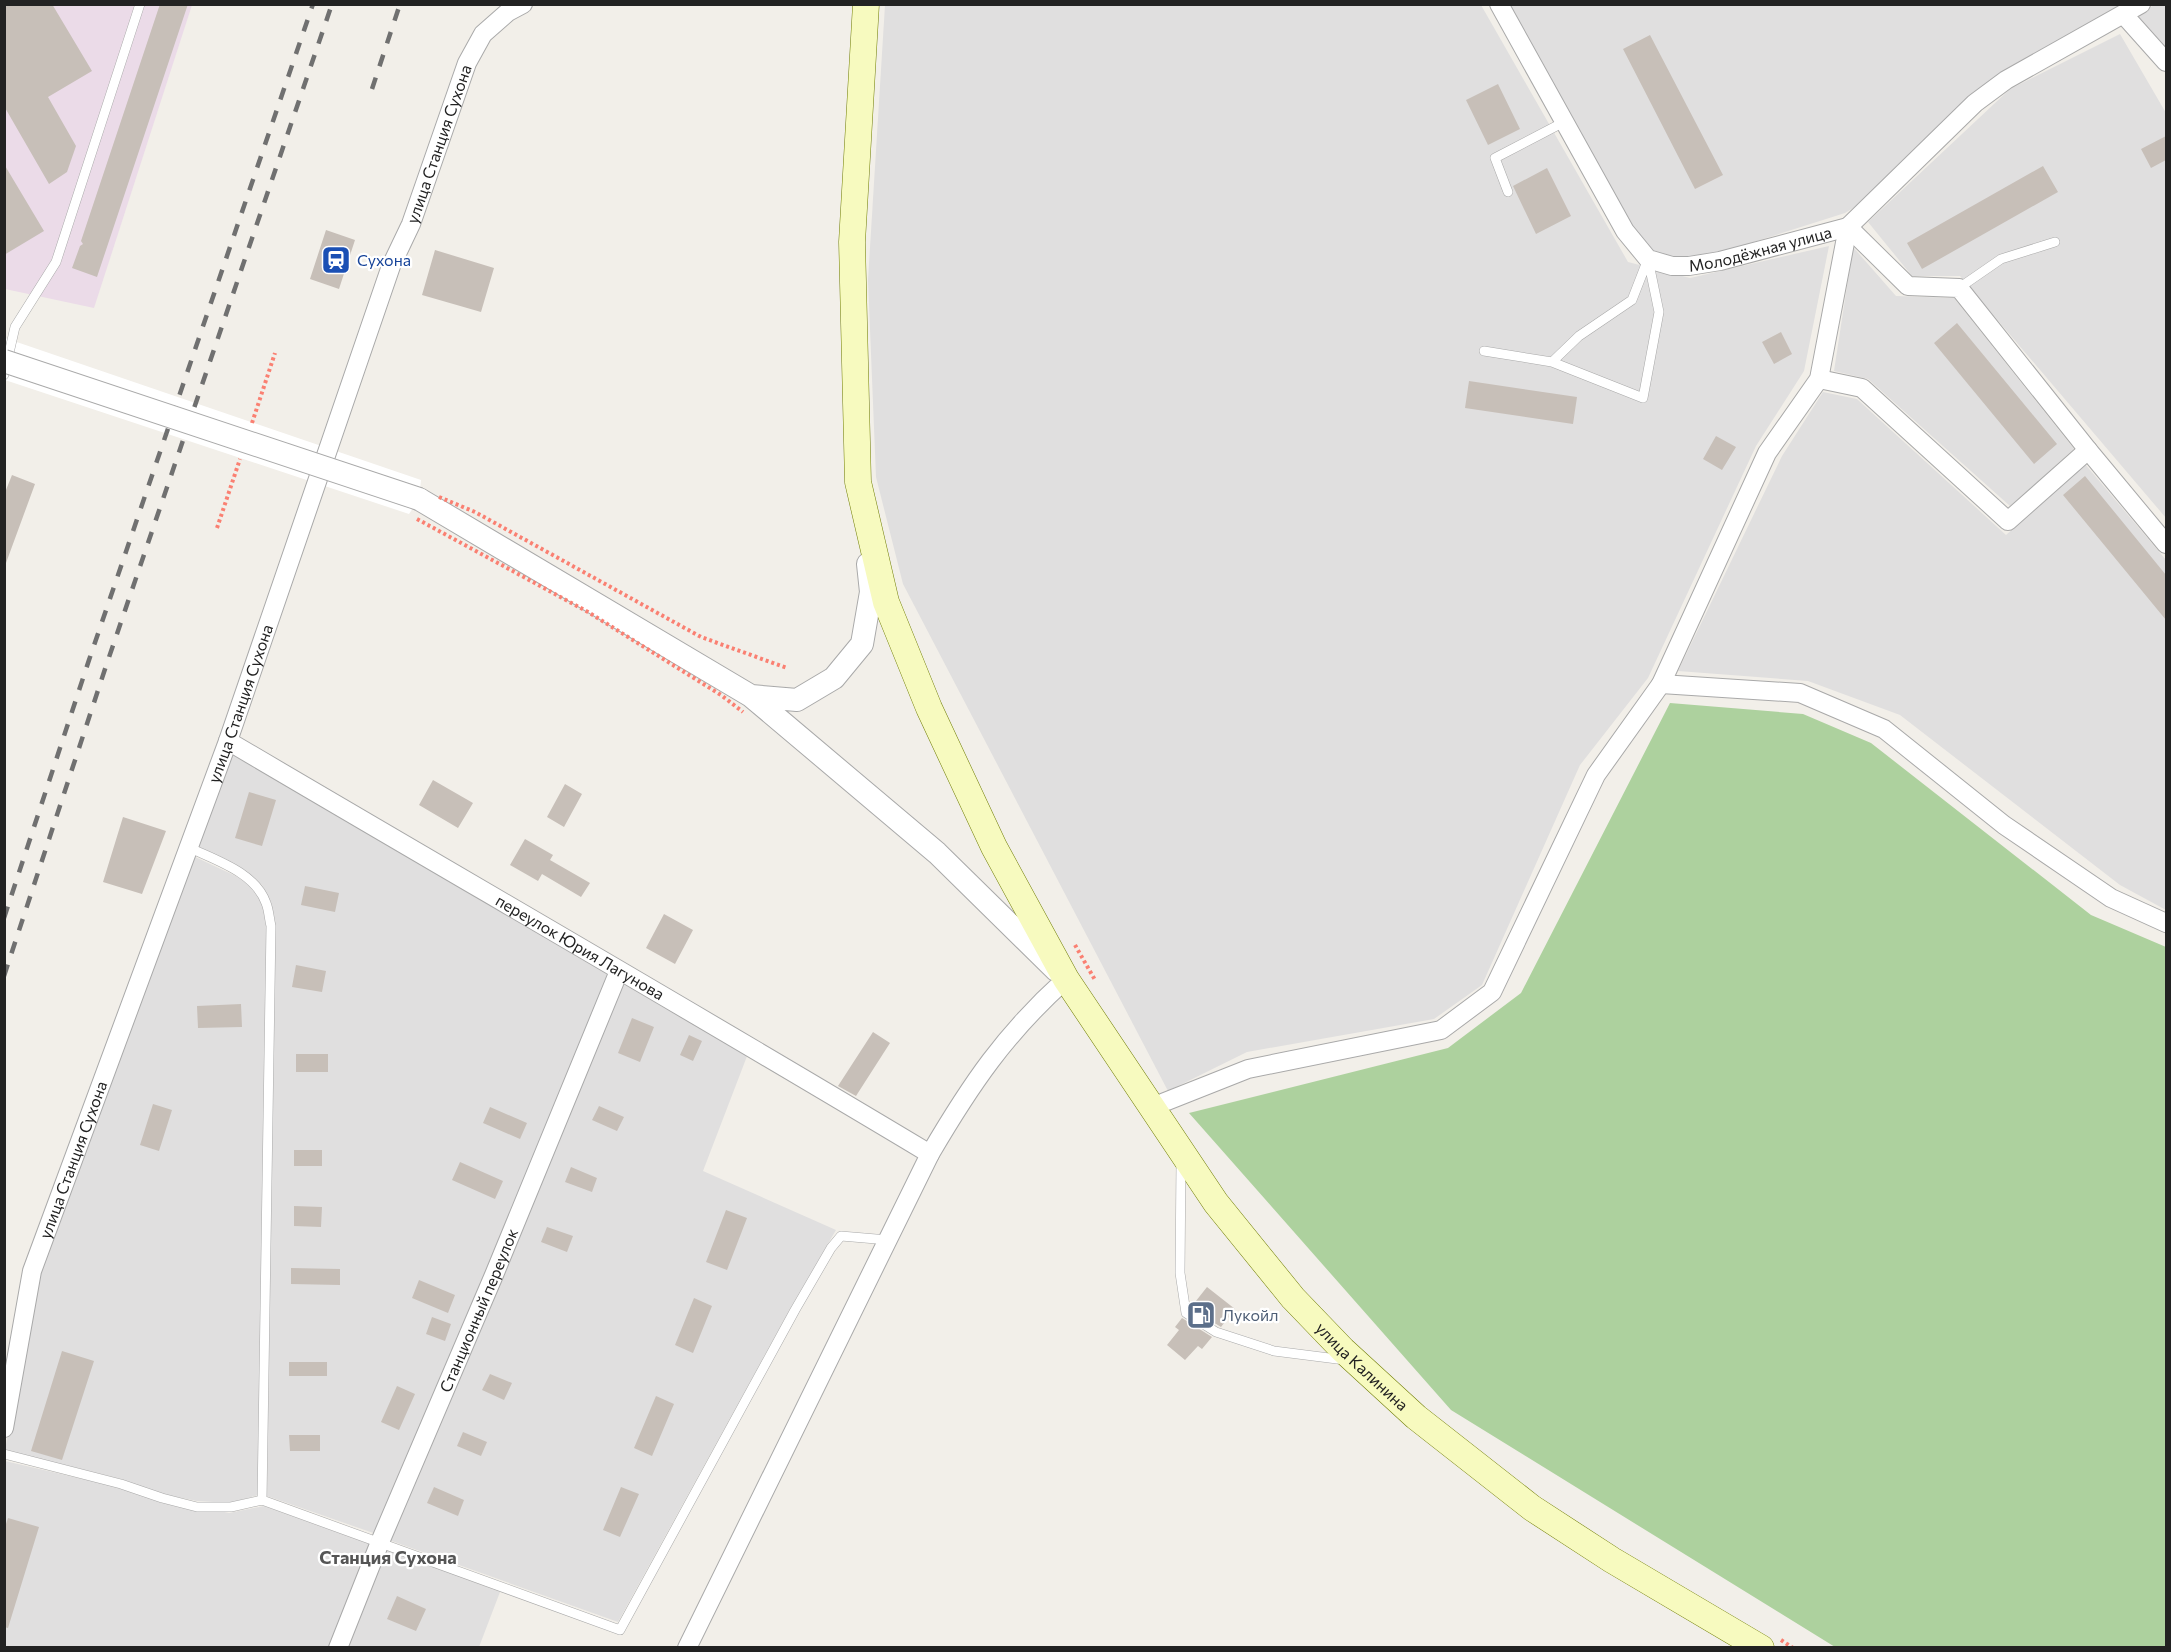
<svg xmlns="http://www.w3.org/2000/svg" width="2171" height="1652" viewBox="0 0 2171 1652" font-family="Commissioner,sans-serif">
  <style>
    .residential { fill: #e0dfdf }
    .industrial { fill: #ebdbe8 }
    .forest { fill: #add19e }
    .pier { fill: #fff }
    .building { fill: #c7bfb8 }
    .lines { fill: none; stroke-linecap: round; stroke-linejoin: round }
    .service-casing { stroke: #a9a9a9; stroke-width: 10 }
    .minor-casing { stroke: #a9a9a9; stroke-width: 20 }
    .tertiary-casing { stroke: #a9a9a9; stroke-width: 24 }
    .secondary-casing { stroke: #707d05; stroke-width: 27 }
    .path { stroke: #fa8072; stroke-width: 4; stroke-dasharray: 3 3; stroke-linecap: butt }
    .service { stroke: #fff; stroke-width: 9 }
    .minor { stroke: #fff; stroke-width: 18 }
    .tertiary { stroke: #fff; stroke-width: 22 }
    .secondary { stroke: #f7fabf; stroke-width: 26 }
    .rail { stroke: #707070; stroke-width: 4.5; stroke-dasharray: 12 12; stroke-linecap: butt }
    .tertiary-bridge-casing { stroke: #a9a9a9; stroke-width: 24; stroke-linecap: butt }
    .path-bridge { stroke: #fa8072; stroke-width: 4; stroke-dasharray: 3 3; stroke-linecap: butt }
    .tertiary-bridge { stroke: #fff; stroke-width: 22 }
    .labels { text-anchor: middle; stroke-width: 4.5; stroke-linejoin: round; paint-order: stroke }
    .street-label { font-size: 16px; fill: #222; stroke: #fff }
    .transit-label { font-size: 16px; fill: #164399; stroke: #fff; text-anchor: start }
    .service-label { font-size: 16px; fill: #4e5e75; stroke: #fff; text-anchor: start }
    .neighbourhood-label { font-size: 18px; font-weight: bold; fill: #555; stroke: #fff }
  </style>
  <rect width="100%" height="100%" fill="#f2efe9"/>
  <path class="residential" d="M885,5H1481L1628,262L1690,278L1829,246L1804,371L1756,446L1648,678L1580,765L1482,985L1434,1019L1247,1052L1168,1091L903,584L876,477L868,280Z
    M1505,5H2129L2002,74L1868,199L1845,213L1719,253L1673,261L1645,248L1631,228Z
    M2154,5H2166V53L2134,17Z
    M2120,34L2166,113V518L1960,276H1912L1868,222L2010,89Z
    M1853,247L1896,296L1954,298L2074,449L2010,506L1868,379L1834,371Z
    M1823,392L1857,399L2006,535L2085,464L2166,560V910L2120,885L1900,715L1808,681L1678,671L1782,456Z
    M230,748L612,974L379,1535L267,1496L274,925L270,901L262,885L243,870L195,845Z
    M191,855L240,878L256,890L264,905L267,927L258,1495L231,1503L197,1501L162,1494L121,1479L5,1450L36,1272Z
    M620,978L749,1051L703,1171L836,1230L791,1307L618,1622L386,1539Z
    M5,1461L229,1513L264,1506L373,1544L332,1647L5,1648Z
    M385,1548L500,1592L479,1647L344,1648Z"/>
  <path class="industrial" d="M5,5H192L94,308L5,289Z"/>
  <path class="forest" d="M1670,703L1803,714L1871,743L2091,915L2166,947V1647H1835L1451,1410L1189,1113L1448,1048L1521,993Z"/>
  <path class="pier" d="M5,338L421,480L419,499L409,514L5,380Z"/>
  <path class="building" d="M4,4H52L92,71L48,97L76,146L67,172L49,184L4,106Z
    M160,4H188L97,277L72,268L80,246L83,244L81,241Z
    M1650,35L1723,175L1695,189L1623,49Z
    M1498,84L1520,129L1488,145L1466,100Z
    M2166,136V160L2151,168L2141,149Z
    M4,164L44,231L4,255Z
    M2043,166L2058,192L1922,269L1907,243Z
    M1547,168L1571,216L1536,234L1513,186Z
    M326,230L355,240L339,289L310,279Z
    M435,250L494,268L481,312L422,295Z
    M1957,323L2057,444L2034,464L1934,343Z
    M1781,332L1792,354L1774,364L1762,342Z
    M1469,381L1577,397L1573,424L1465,408Z
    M1716,436L1736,447L1722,470L1703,459Z
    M12,475L35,484L6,563H4V495Z
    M2085,476L2166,575V620L2063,495Z
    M433,780L473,803L458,828L419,805Z
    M565,784L582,794L564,827L547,817Z
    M249,792L276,800L262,846L235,838Z
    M123,817L166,831L142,894L103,882Z
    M525,839L553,855L550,860L590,883L581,897L542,874L538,881L510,865Z
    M305,886L339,893L335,912L301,905Z
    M664,914L693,930L675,964L646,948Z
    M296,965L326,971L322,992L292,987Z
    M241,1004L242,1027L198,1028L197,1006Z
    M632,1018L654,1027L640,1062L618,1053Z
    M873,1032L890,1043L856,1096L838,1086Z
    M689,1035L702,1041L693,1061L680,1055Z
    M296,1054H328V1072H296Z
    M153,1104L172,1110L159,1151L140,1145Z
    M599,1106L624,1117L617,1131L592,1120Z
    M490,1107L527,1123L520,1139L483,1123Z
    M294,1150H322V1166H294Z
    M460,1162L503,1181L495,1199L452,1180Z
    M571,1167L597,1178L592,1192L565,1182Z
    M294,1206L322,1207L321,1227L294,1226Z
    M726,1210L747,1218L727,1270L706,1262Z
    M547,1227L573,1236L567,1252L541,1242Z
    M291,1268L340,1269V1285L291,1284Z
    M419,1280L455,1295L448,1313L412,1298Z
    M1207,1287L1235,1309L1221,1327L1192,1309V1306Z
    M694,1298L712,1306L693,1353L675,1345Z
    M432,1317L451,1324L445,1341L426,1334Z
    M1182,1318L1212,1337L1202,1349L1198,1346L1185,1360L1167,1345L1179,1330L1175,1327Z
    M62,1351L94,1361L62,1460L31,1451Z
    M289,1362H327V1376H289Z
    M490,1374L512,1383L504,1400L482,1390Z
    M397,1386L415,1394L399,1430L381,1422Z
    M656,1396L674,1404L652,1456L634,1448Z
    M463,1432L487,1442L481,1456L457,1446Z
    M289,1435H320V1451H290Z
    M434,1487L464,1500L458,1516L427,1503Z
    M621,1487L639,1494L620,1537L603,1530Z
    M8,1518L39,1527L8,1628L4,1627V1530Z
    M397,1596L426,1609L416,1631L387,1619Z"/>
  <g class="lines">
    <g class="service-casing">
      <path id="service" d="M1508,192L1495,158L1564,122
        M1959,288L2001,259L2055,242
        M1484,351L1552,362L1579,336L1632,300L1648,259
        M1552,362L1643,398L1659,312L1648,259
        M4,375L15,327L56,262L140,4
        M188,847C215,860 255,872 266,903C269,910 269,918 271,926L262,1500L620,1630L795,1310L831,1248L841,1236L888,1240
        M1181,1163L1180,1273L1186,1313L1216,1332L1274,1351L1345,1360
        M4,1454L121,1484L162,1498L197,1507H231L262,1500"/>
    </g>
    <g class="minor-casing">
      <g id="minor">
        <path id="s1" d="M1499,4L1625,231L1648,259L1672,266H1689L1720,261L1848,227L1908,286L1959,288L2088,450L2166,544"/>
        <path d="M2124,15L2166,62"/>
        <path d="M1819,379L1862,388L2008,521L2088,450"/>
        <path d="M1661,684L1800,693L1884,729L2004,825L2111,898L2166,923"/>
        <path id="s2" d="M228,741C462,879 697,1014 930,1154"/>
        <path d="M1152,1107L1248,1069L1441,1030L1492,992L1596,775L1661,684L1767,453L1819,379L1848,227L1975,103L2006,80L2141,4"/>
        <path id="s3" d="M4,1428L32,1271L228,741L391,266L411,224L467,63L483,34L508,12L523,4"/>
        <path id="s4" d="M338,1648L380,1542L494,1275L619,971"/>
        <path d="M687,1648L930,1154C971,1084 1005,1034 1066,979"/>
      </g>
    </g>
    <g class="tertiary-casing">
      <path id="tertiary" d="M419,499L751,696L937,853L1056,970
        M751,696L797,700L834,678L862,644L871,592L868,564"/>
    </g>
    <g class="secondary-casing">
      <g id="secondary">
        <path id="s5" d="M866,4L852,242L858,482L886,602L929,708L994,847L1066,979L1216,1203L1293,1298L1343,1350L1416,1417L1532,1508L1612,1560L1761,1648"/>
      </g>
    </g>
    <path class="path" d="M252,423L275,353
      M217,528L240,459
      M1075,945L1095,980
      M1781,1640L1793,1648"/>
    <use href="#service" class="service"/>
    <use href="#minor" class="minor"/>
    <use href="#tertiary" class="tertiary"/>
    <use href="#secondary" class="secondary"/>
    <path class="rail" d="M372,89L400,4
      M4,918L89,660L313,4
      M4,976L106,666L332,4"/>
    <g class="tertiary-bridge-casing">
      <path id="tertiary-bridge" d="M4,361L419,499"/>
    </g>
    <path class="path-bridge" d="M439,497L475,512L701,637L787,668
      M417,519L588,612L721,695L743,712"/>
    <use href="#tertiary-bridge" class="tertiary-bridge"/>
  </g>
  <defs>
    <g id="station-square" transform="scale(1.5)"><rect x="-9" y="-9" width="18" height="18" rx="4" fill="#1a4fb4" stroke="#fff"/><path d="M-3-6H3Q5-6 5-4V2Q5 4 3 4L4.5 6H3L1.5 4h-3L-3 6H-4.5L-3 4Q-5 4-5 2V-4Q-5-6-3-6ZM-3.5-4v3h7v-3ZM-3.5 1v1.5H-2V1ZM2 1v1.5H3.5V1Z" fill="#fff"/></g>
    <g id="fuel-square" transform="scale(1.5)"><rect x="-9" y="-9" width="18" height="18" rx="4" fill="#5c6f8a" stroke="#fff"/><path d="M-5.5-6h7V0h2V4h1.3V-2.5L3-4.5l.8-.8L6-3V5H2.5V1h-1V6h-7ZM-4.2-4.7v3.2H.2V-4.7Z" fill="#fff"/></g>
  </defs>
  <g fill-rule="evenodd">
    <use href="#station-square" x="336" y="260"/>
    <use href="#fuel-square" x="1201" y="1315"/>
  </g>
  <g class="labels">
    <g class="street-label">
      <text dy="6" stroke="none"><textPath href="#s3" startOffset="1358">улица Станция Сухона</textPath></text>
      <text dy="6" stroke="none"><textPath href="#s1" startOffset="411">Молодёжная улица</textPath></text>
      <text dy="6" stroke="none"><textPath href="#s3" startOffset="764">улица Станция Сухона</textPath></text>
      <text dy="6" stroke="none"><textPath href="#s2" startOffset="408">переулок Юрия Лагунова</textPath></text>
      <text dy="6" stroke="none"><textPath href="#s3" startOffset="278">улица Станция Сухона</textPath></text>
      <text dy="6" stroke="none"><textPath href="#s4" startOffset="366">Станционный переулок</textPath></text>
      <text dy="6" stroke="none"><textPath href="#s5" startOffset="1509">улица Калинина</textPath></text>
    </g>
    <g class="transit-label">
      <text x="357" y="266">Сухона</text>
    </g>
    <g class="service-label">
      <text x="1222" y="1321">Лукойл</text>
    </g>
    <g class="neighbourhood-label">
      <text x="388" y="1564">Станция Сухона</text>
    </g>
  </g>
  <rect width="2171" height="1652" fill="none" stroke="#222222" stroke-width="12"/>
</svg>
